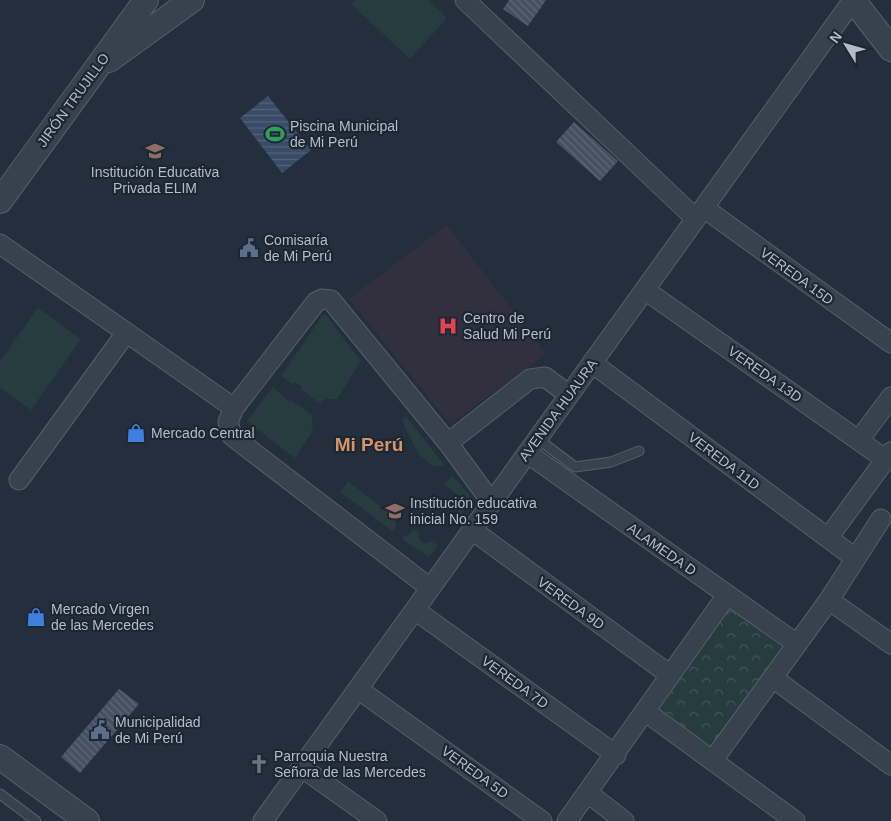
<svg xmlns="http://www.w3.org/2000/svg" width="891" height="821" viewBox="0 0 891 821" font-family="Helvetica,sans-serif">
  <style>
    .medical { fill: #32303f }
    .grass { fill: #263c3f }
    .park { fill: url(#park-crowns) }
    .water { fill: url(#water-rules) }
    .building { fill: url(#building-back-hatch) }
    .lines { fill: none; stroke-linecap: round; stroke-linejoin: round }
    .service-casing { stroke: #565f6c; stroke-width: 11 }
    .minor-casing { stroke: #565f6c; stroke-width: 21 }
    .tertiary-casing { stroke: #565f6c; stroke-width: 26 }
    .service { stroke: #38414e; stroke-width: 9 }
    .minor { stroke: #38414e; stroke-width: 19 }
    .tertiary { stroke: #38414e; stroke-width: 24 }
    .labels { text-anchor: middle; stroke-width: 4.5; stroke-linejoin: round; paint-order: stroke }
    .street-label { font-size: 14px; fill: #b4bcc9; stroke: #1d2633 }
    .poi-label { font-size: 14px; fill: #b4bcc9; stroke: #1d2633; text-anchor: start }
    .district-label { font-size: 19px; font-weight: bold; fill: #d59563; stroke: #1d2633 }
  </style>
  <defs>
    <pattern id="park-crowns" width="20" height="18" patternUnits="userSpaceOnUse" patternTransform="scale(1.25)"><rect width="20" height="18" fill="#263c3f"/><path d="M2 6a3 3 0 1 1 6 0M12 15a3 3 0 1 1 6 0" fill="none" stroke="#435659"/></pattern>
    <pattern id="water-rules" width="6" height="5" patternUnits="userSpaceOnUse" patternTransform="scale(1.25)"><rect width="6" height="5" fill="#394c67"/><path d="M0 2.5h6" fill="none" stroke="#53647b"/></pattern>
    <pattern id="building-back-hatch" width="6" height="6" patternUnits="userSpaceOnUse" patternTransform="scale(1.25)"><rect width="6" height="6" fill="#455162"/><path d="M-1 5l2 2M0 0l6 6M5-1l2 2" fill="none" stroke="#5d6877"/></pattern>
  </defs>
  <rect width="100%" height="100%" fill="#242f3e"/>
  <path class="medical" d="M447,225L546,354L450,424L349,299Z"/>
  <path class="grass" d="M355,0H428L447,18L410,59L351,4Z
    M38,308L81,339L31,410L0,388V361Z
    M326,315L361,361L337,399H325L320,404L301,389L302,387L295,382L293,384L281,376L322,316Z
    M273,387L290,402L291,400L313,416L311,426L314,429L295,458L247,421Z
    M406,416L445,466H433L419,455L402,421Z
    M452,475L471,497V501L458,519L454,517L463,505L461,498L445,485Z
    M348,481L395,518L396,527L392,531L341,492Z
    M413,529L419,533V539L424,543L431,541L438,546L429,557L401,538L409,534Z"/>
  <path class="park" d="M731,603L791,645L713,751L653,708Z"/>
  <path class="water" d="M268,96L311,150L282,173L240,118Z"/>
  <path class="building" d="M509,0H546L528,26L503,9Z
    M574,122L618,161L600,181L556,142Z
    M119,689L139,704L80,773L61,757Z"/>
  <g class="lines">
    <g class="service-casing">
      <path id="service" d="M538,439L575,467L611,462L639,451
        M0,794L36,821"/>
    </g>
    <g class="minor-casing">
      <path id="minor" d="M465,0L696,219
        M704,208L891,343
        M0,244L234,408L228,422L232,436L430,588
        M645,290L885,459
        M592,363L855,558
        M234,408L316,302L322,299L331,300L448,443L492,503
        M859,440L891,397
        M448,443L530,379L545,377L569,395
        M527,453L797,644
        M19,480L126,333
        M472,530L670,675
        M828,538L891,452
        M829,600L891,644
        M415,610L616,755
        M773,678L891,765
        M358,689L542,821
        M646,712L795,821
        M713,760L829,600L881,519
        M301,767L377,821
        M588,793L624,821
        M263,821L853,0
        M567,821L727,595"/>
    </g>
    <g class="tertiary-casing">
      <path id="tertiary" d="M853,0L891,49
        M109,60L192,0
        M0,201L146,0
        M0,757L87,821"/>
    </g>
    <use href="#service" class="service"/>
    <use href="#minor" class="minor"/>
    <use href="#tertiary" class="tertiary"/>
  </g>
  <defs>
    <g id="stadium-bare" transform="scale(1.5)"><path d="M0-5a6.5 5 0 1 0 0 10a6.5 5 0 1 0 0-10ZM-3.5-1.8h7v3.6h-7Z" fill="#2e9e5b" stroke="#1d2633" stroke-width="2.5" paint-order="stroke"/></g>
    <g id="school-bare" transform="scale(1.5)"><path d="M0-5L7-2L0 1L-7-2ZM-4 1L0 2.5L4 1V4Q0 6-4 4Z" fill="#8d6e63" stroke="#1d2633" stroke-width="2.5" paint-order="stroke"/></g>
    <g id="civic-bare" transform="scale(1.5)"><path d="M-.6-6.5H3V-4.5H.6V-3L4-1V1h2V6H-6V1h2V-1L-.6-3ZM-1.2 2.5V6h2.4V2.5Z" fill="#5c6f8a" stroke="#1d2633" stroke-width="2.5" paint-order="stroke"/></g>
    <g id="hospital-bare" transform="scale(1.5)"><path d="M-5-5h3v3.5h4V-5h3V5h-3V1.5h-4V5h-3Z" fill="#e0444e" stroke="#1d2633" stroke-width="2.5" paint-order="stroke"/></g>
    <g id="shop-bare" transform="scale(1.5)"><path d="M-5-2.5h2.3a2.7 3.5 0 0 1 5.4 0H5L5.5 6h-11ZM-1.5-2.5h3a1.5 2.3 0 0 0-3 0Z" fill="#3f7fe0" stroke="#1d2633" stroke-width="2.5" paint-order="stroke"/></g>
    <g id="church-bare" transform="scale(1.5)"><path d="M-1.2-6h2.4v3.5h3.3v2.4h-3.3V6h-2.4V-.1h-3.3v-2.4h3.3Z" fill="#6b7280" stroke="#1d2633" stroke-width="2.5" paint-order="stroke"/></g>
  </defs>
  <g fill-rule="evenodd">
    <use href="#stadium-bare" x="275" y="134"/>
    <use href="#school-bare" x="155" y="151"/>
    <use href="#civic-bare" x="249" y="248"/>
    <use href="#hospital-bare" x="448" y="326"/>
    <use href="#shop-bare" x="136" y="433"/>
    <use href="#school-bare" x="395" y="511"/>
    <use href="#shop-bare" x="36" y="617"/>
    <use href="#civic-bare" x="100" y="730"/>
    <use href="#church-bare" x="259" y="764"/>
  </g>
  <g class="labels">
    <g class="street-label">
      <text transform="translate(73 100) rotate(-54)" y="5">JIRÓN TRUJILLO</text>
      <text transform="translate(797 276) rotate(36)" y="5">VEREDA 15D</text>
      <text transform="translate(765 374) rotate(35)" y="5">VEREDA 13D</text>
      <text transform="translate(558 410) rotate(-54)" y="5">AVENIDA HUAURA</text>
      <text transform="translate(724 461) rotate(37)" y="5">VEREDA 11D</text>
      <text transform="translate(662 549) rotate(35)" y="5">ALAMEDA D</text>
      <text transform="translate(571 603) rotate(36)" y="5">VEREDA 9D</text>
      <text transform="translate(515 682) rotate(36)" y="5">VEREDA 7D</text>
      <text transform="translate(475 772) rotate(36)" y="5">VEREDA 5D</text>
    </g>
    <g class="poi-label">
      <text x="290" y="131">Piscina Municipal<tspan x="290" dy="16">de Mi Perú</tspan></text>
      <text x="155" y="177" text-anchor="middle">Institución Educativa<tspan x="155" dy="16">Privada ELIM</tspan></text>
      <text x="264" y="245">Comisaría<tspan x="264" dy="16">de Mi Perú</tspan></text>
      <text x="463" y="323">Centro de<tspan x="463" dy="16">Salud Mi Perú</tspan></text>
      <text x="151" y="438">Mercado Central</text>
      <text x="410" y="508">Institución educativa<tspan x="410" dy="16">inicial No. 159</tspan></text>
      <text x="51" y="614">Mercado Virgen<tspan x="51" dy="16">de las Mercedes</tspan></text>
      <text x="115" y="727">Municipalidad<tspan x="115" dy="16">de Mi Perú</tspan></text>
      <text x="274" y="761">Parroquia Nuestra<tspan x="274" dy="16">Señora de las Mercedes</tspan></text>
    </g>
    <g class="district-label">
      <text x="369" y="451">Mi Perú</text>
    </g>
  </g>
  <g transform="translate(846 45) rotate(307)" stroke="#1d2633" stroke-width="4" paint-order="stroke">
  <path d="M0-4L9 19L0 12L-9 19Z" fill="#b4bcc9"/>
  <text y="-8" font-size="14" font-weight="bold" text-anchor="middle" fill="#b4bcc9">N</text>
  </g>
</svg>
